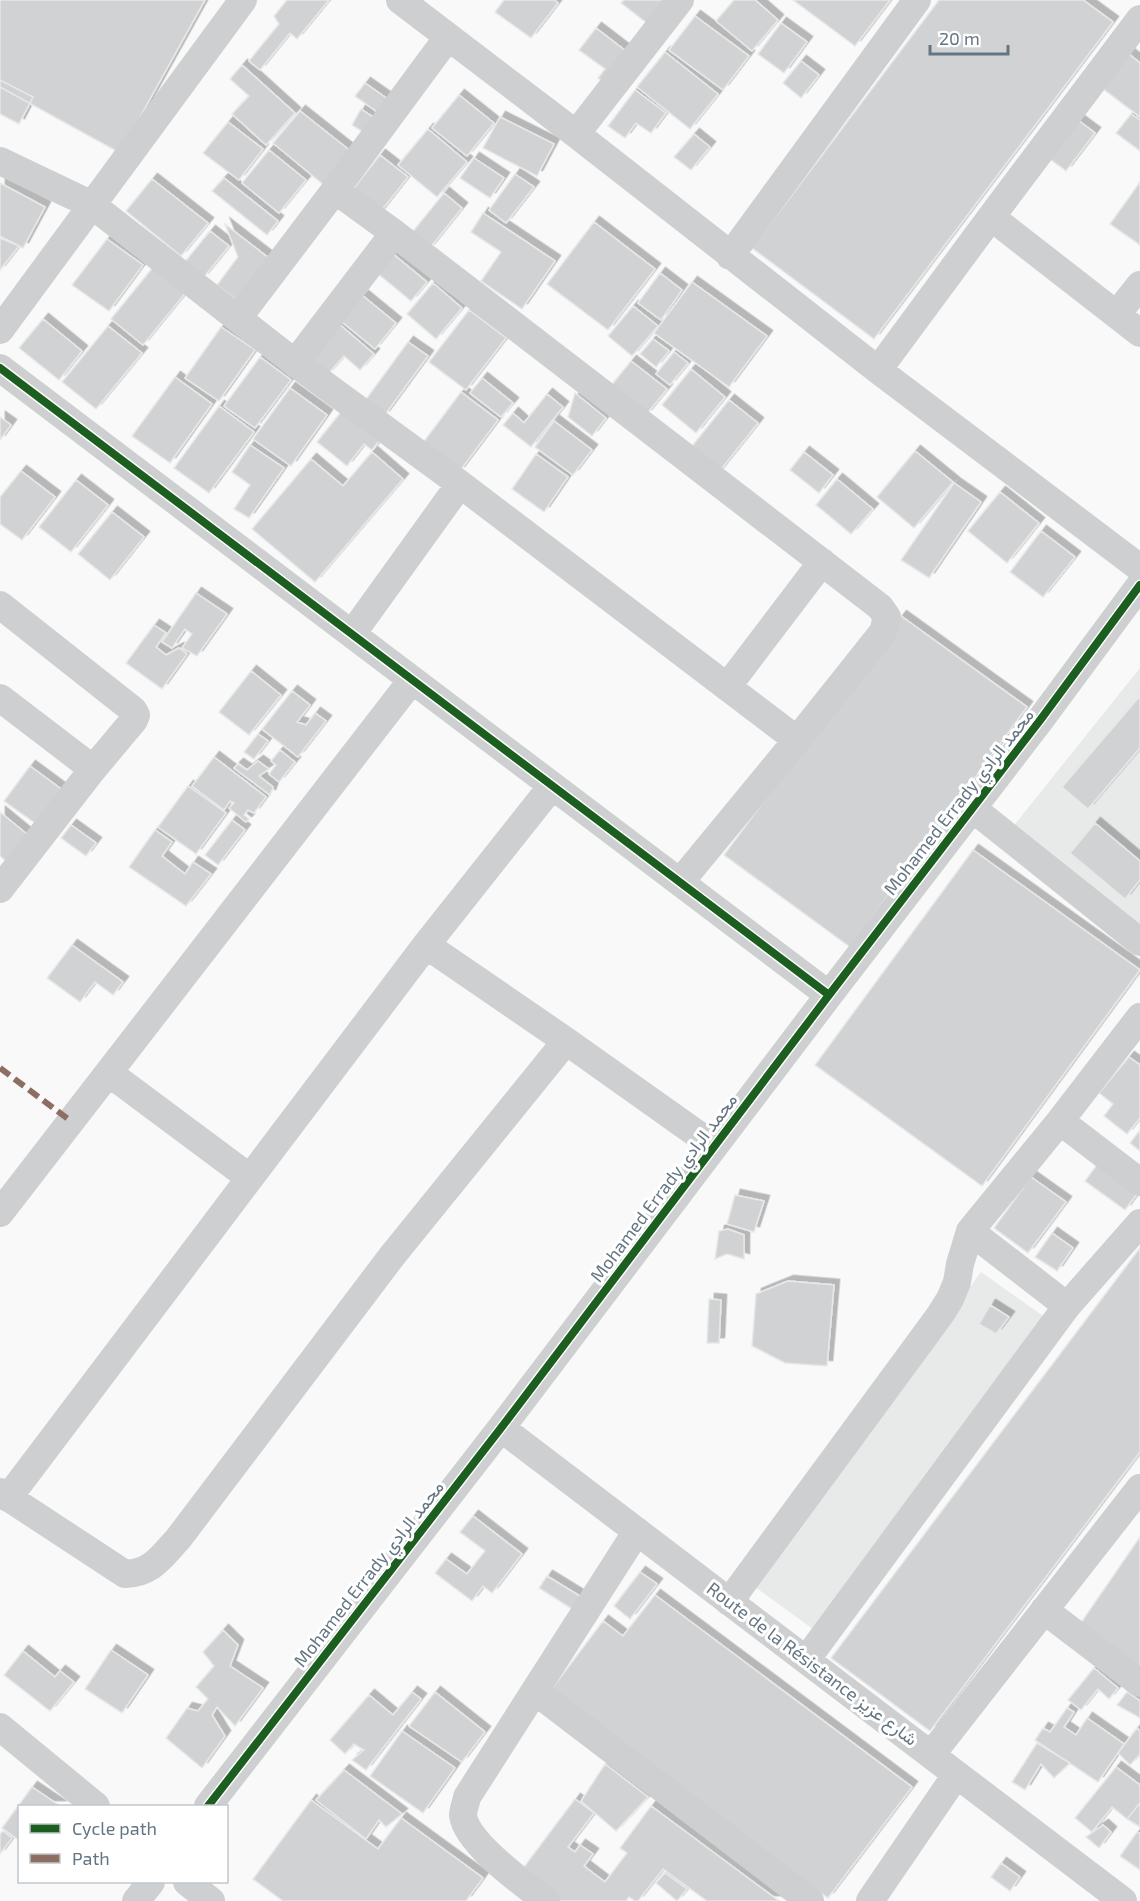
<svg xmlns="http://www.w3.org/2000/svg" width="1140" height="1901" viewBox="0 0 1140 1901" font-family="'Exo 2',Vazirmatn,sans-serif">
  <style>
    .built { fill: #e8e9e9 }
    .building { fill: #d0d2d3; stroke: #e8e8e8; stroke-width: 1.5; filter: url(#shadow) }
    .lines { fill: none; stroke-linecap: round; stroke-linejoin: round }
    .minor { stroke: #cecfd0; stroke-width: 28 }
    .quiet { stroke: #8d6e63; stroke-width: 6; stroke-dasharray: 12 6; stroke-linecap: butt }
    .cycleway-casing { stroke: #fff; stroke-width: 11 }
    .cycleway { stroke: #1b5e20; stroke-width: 8 }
    .labels { text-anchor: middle; stroke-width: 6; stroke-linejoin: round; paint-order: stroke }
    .street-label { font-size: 18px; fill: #657683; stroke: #fff }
  </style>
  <defs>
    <filter id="shadow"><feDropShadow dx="5.5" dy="-5.5" stdDeviation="0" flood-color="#0004"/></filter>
  </defs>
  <rect width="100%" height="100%" fill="#f9f9f9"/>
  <path class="built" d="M1140,668V929L1012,828Z
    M981,1272L1043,1316L817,1632L755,1587Z"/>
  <path class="building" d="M0,0H205L120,153L0,87Z
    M287,0H329L297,39L290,33L260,70L249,61L279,24L274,16Z
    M504,0H554L558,3L531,38L495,12Z
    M624,0H674L652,27L621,3Z
    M734,0H755L778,20L752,51L716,21Z
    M793,0H890L855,46Z
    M939,0H1083L1113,22L874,339L752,248Z
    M695,16L749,56L723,90L669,50Z
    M781,23L807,42L784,73L758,54Z
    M596,28L631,55L608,85L598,78L605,69L579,50Z
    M1124,50L1140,63V117L1098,85Z
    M665,52L718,94L690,129L637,87Z
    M801,61L819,75L801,98L783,83Z
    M242,65L295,113L266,145L232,114L249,96L230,79Z
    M0,80L33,97L19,124L0,114Z
    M365,83L389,100L380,114L355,96Z
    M635,90L666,113L651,133L636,123L625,138L608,126Z
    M459,95L494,123L467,156L432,128Z
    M361,109L376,119L366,134L352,125Z
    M300,111L353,153L325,186L273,143Z
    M1131,114L1140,120V151L1116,133Z
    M1071,115L1095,133L1066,171L1042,153Z
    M500,117L554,144L537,176L483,148Z
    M228,122L263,149L239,180L203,153Z
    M428,129L467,162L437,197L398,165Z
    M694,134L710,147L691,170L674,157Z
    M269,150L306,180L279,213L242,183Z
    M380,155L408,177L378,215L350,193Z
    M474,158L504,178L490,198L460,178Z
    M515,174L534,187L506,223L489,210Z
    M224,178L278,221L267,235L212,191Z
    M152,179L208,223L181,256L126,211Z
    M1140,182V245L1110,224Z
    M0,183L45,207L23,248L0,236Z
    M444,193L462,208L429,249L410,235Z
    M483,213L555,261L522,309L481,281L501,252L471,232Z
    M594,222L655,269L608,330L547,284Z
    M225,224L270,259L238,301L217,285L238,257Z
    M210,231L229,246L203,278L184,263Z
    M0,238L19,246L0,270Z
    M107,239L143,265L109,311L72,285Z
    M393,254L427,282L411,301L377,273Z
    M154,266L187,291L143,345L111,319Z
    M660,273L682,290L661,320L638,303Z
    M692,282L767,336L729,387L654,333Z
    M433,283L462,308L436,339L407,314Z
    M363,296L396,323L375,349L341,321Z
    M633,306L658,326L632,356L608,336Z
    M469,310L506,338L466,390L429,362Z
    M43,319L82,351L59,380L19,348Z
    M339,324L374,354L360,370L344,356L327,375L309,360Z
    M108,326L142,353L96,409L62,382Z
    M221,327L255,350L219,401L185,378Z
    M653,339L669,351L656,367L640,354Z
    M408,342L428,356L384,416L364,402Z
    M674,352L688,363L670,385L656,374Z
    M260,357L291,380L255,428L224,406Z
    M631,361L667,389L646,415L610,387Z
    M691,369L725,397L696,433L662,405Z
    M175,377L212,404L170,463L132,436Z
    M482,378L513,403L501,417L470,393Z
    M290,388L327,415L291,466L253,439Z
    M461,392L498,420L459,472L422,444Z
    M575,393L606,418L592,436L568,417Z
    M547,394L563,407L531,447L503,425L513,413L524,423Z
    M729,400L758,423L718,473L689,450Z
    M219,406L254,432L209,493L174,468Z
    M341,412L379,441L372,450L364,444L347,466L317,442Z
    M0,417L11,425L0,440Z
    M554,421L592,450L573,475L535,447Z
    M250,445L284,468L249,518L234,509L250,485L232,472Z
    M915,451L953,482L914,528L877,497Z
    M372,452L403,479L315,582L252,529L311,459L343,486Z
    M804,452L833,475L819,493L790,470Z
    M536,454L568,477L544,512L512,489Z
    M21,471L55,497L22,540L0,524V497Z
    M837,479L873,509L851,534L816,505Z
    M76,480L108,505L71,552L39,527Z
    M954,483L981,502L929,578L901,560Z
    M1000,492L1039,523L1007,563L968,531Z
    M112,512L144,537L110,580L78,554Z
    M1041,531L1075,557L1043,597L1010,572Z
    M196,593L227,614L197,656L182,648L192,634L185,629L172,648L162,642Z
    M901,616L1027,707L850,947L724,855Z
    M154,625L166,633L156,647L166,655L179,648L187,654L162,689L126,663Z
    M251,671L281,695L249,735L219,712Z
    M292,691L310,705L297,722L306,725L315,713L326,721L298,757L262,729Z
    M1140,696V748L1088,809L1062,787Z
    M258,734L268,741L254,759L244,752Z
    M280,750L295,762L279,782L269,774L276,765L271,761Z
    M214,757L266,797L254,813L248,810L244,815L249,819L246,822L229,808L234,803L230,801L224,810L192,786Z
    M258,761L269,769L259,776L273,787L270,795L234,768L238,764L247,770Z
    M30,766L65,792L39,826L4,801Z
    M188,786L226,813L196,854L158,827Z
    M0,812L28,835L7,862L0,856Z
    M232,820L245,830L218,865L205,855Z
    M1095,823L1140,861V880L1125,899L1070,853Z
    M71,825L96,843L86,856L61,838Z
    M155,830L172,842L162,856L185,874L193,862L211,874L186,906L129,867Z
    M973,850L1140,970L982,1186L815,1065Z
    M72,945L123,982L113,995L95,982L80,1002L47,978Z
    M1129,1057L1140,1065V1118L1127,1134L1104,1116L1113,1104L1099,1093Z
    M1140,1130V1151L1130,1143Z
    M1099,1162L1139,1191L1125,1210L1085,1181Z
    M1031,1177L1066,1202L1028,1253L994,1228Z
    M735,1195L764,1201L754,1232L727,1224Z
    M728,1229L744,1235V1259L727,1254L715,1259L719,1231Z
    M1052,1233L1073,1248L1057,1271L1035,1257Z
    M1140,1248V1452L930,1731L831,1658Z
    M788,1281L834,1285L827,1366L785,1363L752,1346L756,1294Z
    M709,1299L721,1300L719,1343H707Z
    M990,1305L1009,1317L996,1334L979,1324Z
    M473,1516L522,1554L492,1593L483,1586L472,1601L435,1573L446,1559L467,1574L485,1551L460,1532Z
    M1140,1537V1671L1078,1627Z
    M640,1572L657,1584L630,1619L614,1606Z
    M547,1576L583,1598L575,1611L539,1588Z
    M655,1595L912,1787L828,1898L551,1690L603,1621L623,1636Z
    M223,1630L238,1645L230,1666L263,1688L235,1726L217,1707L212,1715L225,1736L202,1768L166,1738L187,1708L198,1711L208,1699L196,1687L214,1666L203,1652Z
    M111,1650L148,1675L122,1713L85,1689Z
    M23,1651L55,1677L60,1671L74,1682L50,1711L4,1675Z
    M1094,1668L1118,1688L1109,1699L1098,1689L1081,1710L1068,1700Z
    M412,1692L421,1699L366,1770L352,1760L364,1750L354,1744L345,1754L330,1740L369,1695L393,1715Z
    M435,1692L485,1732L462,1762L409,1726Z
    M1127,1692L1140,1701V1718L1117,1705Z
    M1067,1708L1074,1712L1064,1727L1076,1735L1087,1718L1124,1744L1098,1782L1035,1740L1043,1728L1050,1732Z
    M1137,1728L1140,1731V1754L1130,1765L1118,1753Z
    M402,1731L455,1768L423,1813L370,1776Z
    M1037,1743L1070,1763L1054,1778L1041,1764L1025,1790L1012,1782Z
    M605,1764L648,1797L616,1831L581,1801Z
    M1116,1767L1140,1785V1803L1127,1819L1112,1807L1092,1832L1075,1818Z
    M344,1770L402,1814L386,1827L379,1820L366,1839L316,1800Z
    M32,1787L60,1806H20V1841L2,1828Z
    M575,1799L594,1813L568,1847L575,1852L580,1845L593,1854L584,1866L605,1882L627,1853L620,1848L651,1806L779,1901H707L663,1869L638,1901H635L629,1897L626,1901H554L518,1875Z
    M311,1800L378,1849L401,1818L483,1878L466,1901H283L253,1879Z
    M1140,1803V1827L1127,1819Z
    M1103,1825L1111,1832L1099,1848L1086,1837Z
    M3,1831L12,1838L0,1854V1834Z
    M1137,1832L1140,1834V1870L1120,1856Z
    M1001,1863L1020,1877L1010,1891L991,1877Z
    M665,1873L687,1889L677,1901L656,1883Z"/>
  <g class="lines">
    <path class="minor" d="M400,0L576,134L878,370L1140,568
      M576,134L680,0
      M0,161L92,205L295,363L460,484L797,740
      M335,190L394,233L880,607L887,617L883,632L797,740L681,881
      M991,217L1140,333
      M730,256L917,0
      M1117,314L1140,285
      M238,318L335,190L448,37
      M0,330L243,0
      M295,363L394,233
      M0,368L829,995
      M878,370L991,217L1140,19
      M0,605L133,710L136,715L134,720L93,769L0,889
      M352,634L460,484
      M727,687L822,562
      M0,698L93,769
      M972,808L1140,942
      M426,945L566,1041L714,1146
      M109,1073L250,1178
      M1060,1121L1140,1182
      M0,1213L412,680
      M970,1231L1067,1306
      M501,1428L1123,1901
      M0,1492L125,1574C152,1573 161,1557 178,1539L392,1256L566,1041
      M8,1498L426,945L552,786
      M729,1602L940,1315L950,1299L957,1282L960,1264L970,1231L1060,1121L1140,1017
      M1044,1610L1140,1683
      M806,1660L1067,1306L1140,1223
      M535,1691L810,1901
      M0,1727L96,1806
      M931,1755L1140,1488
      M208,1806L501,1428L829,995L1041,719L1140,585
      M187,1882L211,1901
      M136,1901L151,1882
      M546,1901C524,1884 466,1843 463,1815C463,1810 466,1803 467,1797L637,1531
      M870,1901L956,1775"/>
    <path class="quiet" d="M0,1068L72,1122"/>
    <g class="cycleway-casing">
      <path id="cycleway" d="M0,368L829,995
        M208,1806L501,1428L829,995L1041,719L1140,585"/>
    </g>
    <use href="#cycleway" class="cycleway"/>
  </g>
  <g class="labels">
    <g class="street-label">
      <text transform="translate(959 802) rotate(-52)" y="6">Mohamed Errady محمد الرادي</text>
      <text transform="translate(664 1188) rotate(-53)" y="6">Mohamed Errady محمد الرادي</text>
      <text transform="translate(369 1574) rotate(-52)" y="6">Mohamed Errady محمد الرادي</text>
      <text transform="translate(812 1664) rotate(37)" y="6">Route de la Résistance شارع عزيز</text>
    </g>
  </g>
  <rect x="18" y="1805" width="210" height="78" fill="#ffffff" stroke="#c1c8cd" stroke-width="1.5"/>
  <rect x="30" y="1824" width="30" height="9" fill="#1b5e20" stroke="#c1c8cd" stroke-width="1.5"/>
  <text x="72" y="1835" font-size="18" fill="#657683">Cycle path</text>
  <rect x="30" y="1854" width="30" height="9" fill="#8d6e63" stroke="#c1c8cd" stroke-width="1.5"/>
  <text x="72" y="1865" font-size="18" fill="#657683">Path</text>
  <path d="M930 45v9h78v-9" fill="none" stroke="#657683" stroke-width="3"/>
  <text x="939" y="45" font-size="18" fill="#657683" stroke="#ffffff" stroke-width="4.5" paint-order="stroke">20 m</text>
</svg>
